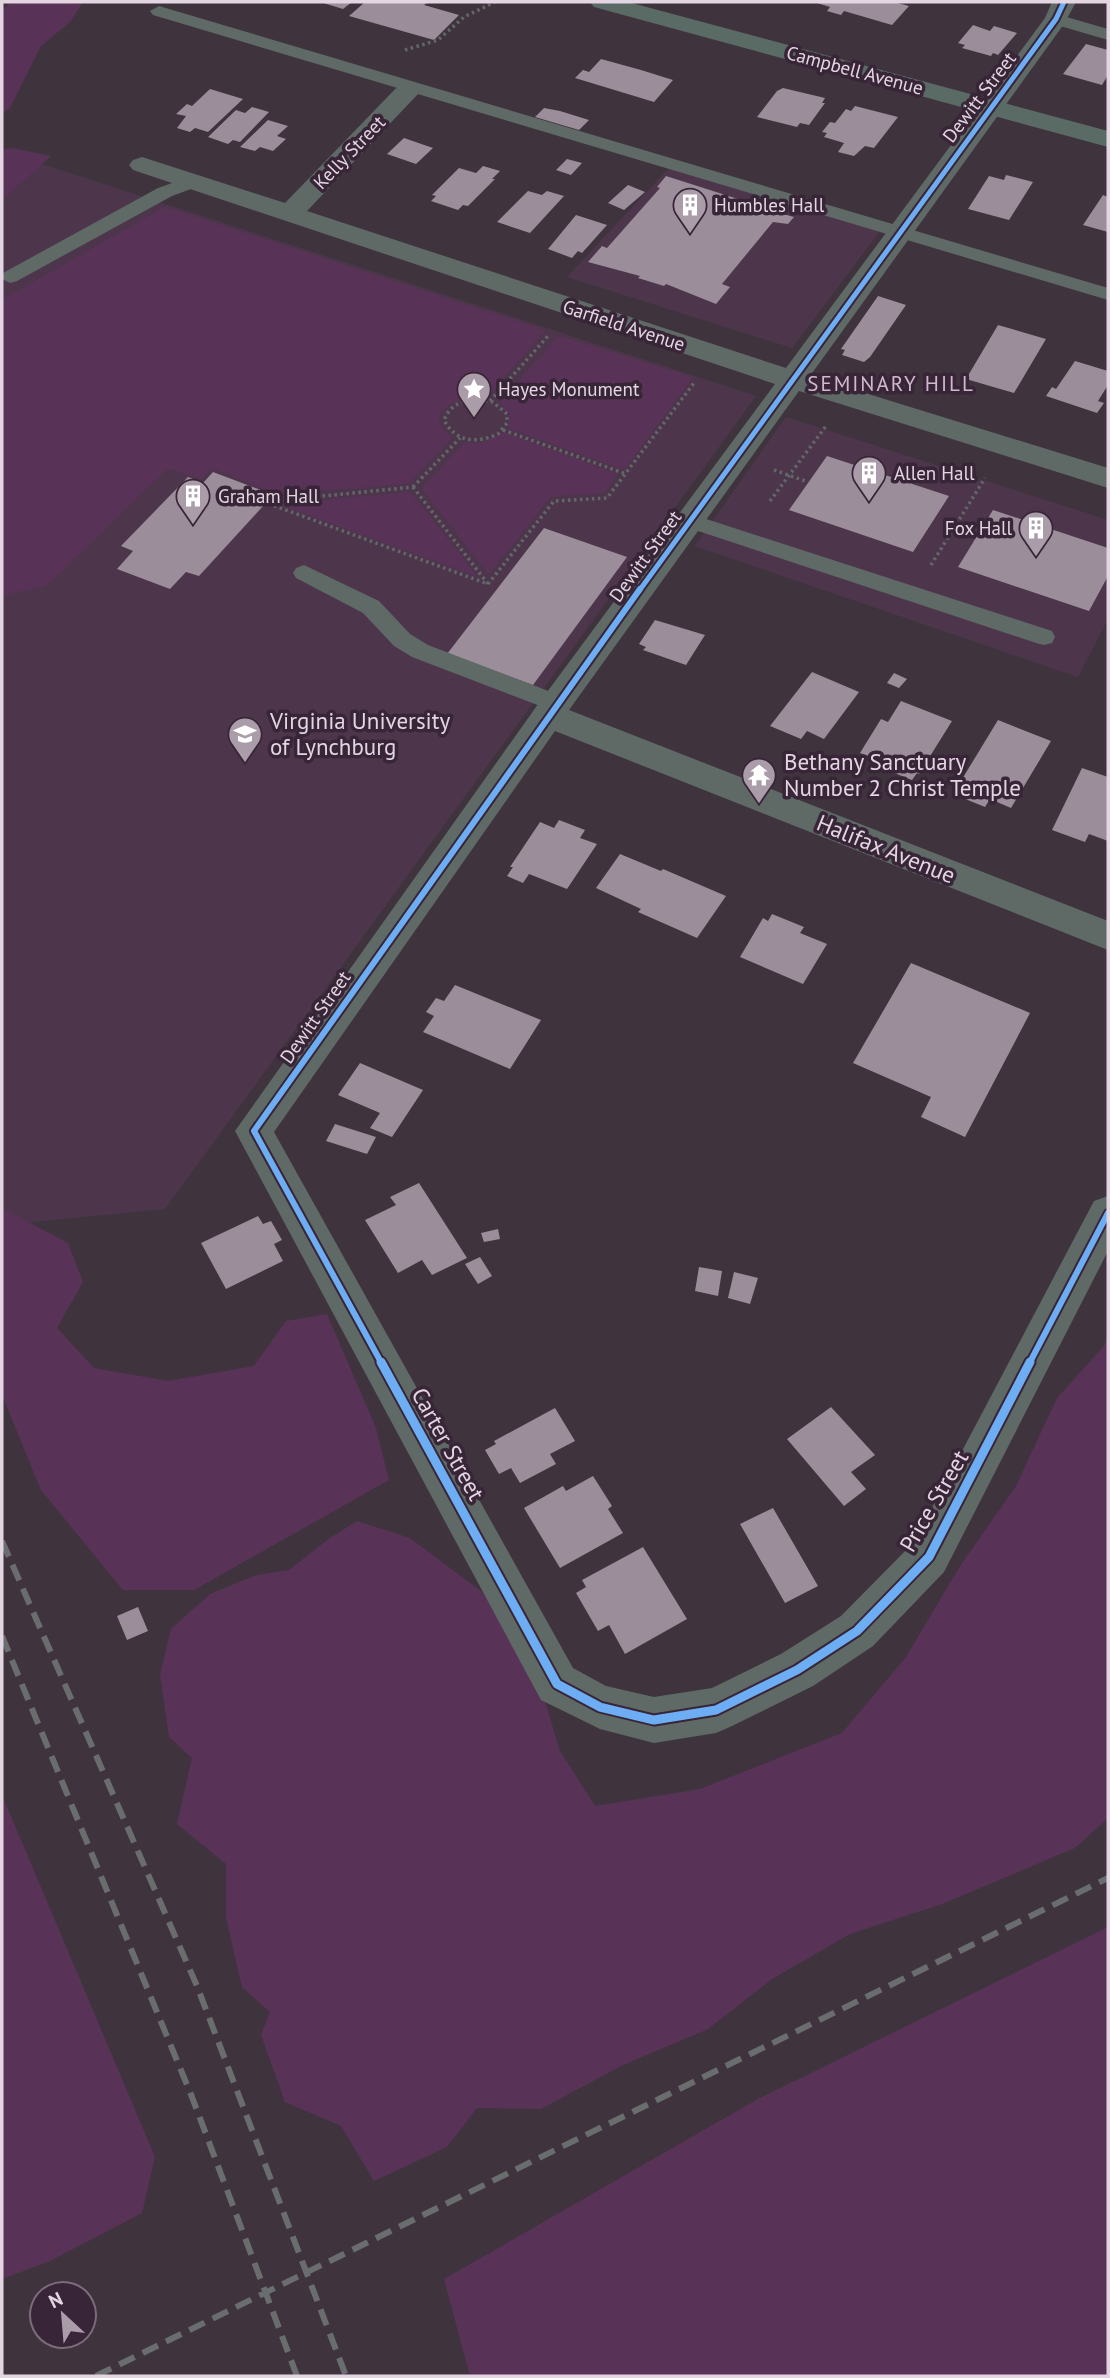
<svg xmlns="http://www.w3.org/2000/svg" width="1110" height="2378" viewBox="0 0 1110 2378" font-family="'PT Sans',sans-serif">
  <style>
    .built { fill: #4d364c }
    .green { fill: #583357 }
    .building { fill: #9b8d9a }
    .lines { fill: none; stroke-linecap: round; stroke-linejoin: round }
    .path { stroke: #636767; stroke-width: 3.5; stroke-dasharray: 2.5 3.5; stroke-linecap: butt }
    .lane { fill: #5f6966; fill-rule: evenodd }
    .street { fill: #5f6966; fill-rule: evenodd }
    .secondary { fill: #5a6b65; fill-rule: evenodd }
    .rail { stroke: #6a6d6e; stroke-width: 6; stroke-dasharray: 17 9; stroke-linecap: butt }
    .cycleway-far2-casing { stroke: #382537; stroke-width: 9 }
    .cycleway-far1-casing { stroke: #382537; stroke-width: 10 }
    .cycleway-casing { stroke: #382537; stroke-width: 13 }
    .cycleway-far2 { stroke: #6dadf4; stroke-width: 5 }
    .cycleway-far1 { stroke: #6dadf4; stroke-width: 6 }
    .cycleway { stroke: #6dadf4; stroke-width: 9 }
    .labels { text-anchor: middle; stroke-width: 7; stroke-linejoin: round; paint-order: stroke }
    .far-street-label { font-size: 19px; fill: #e3d6e2; stroke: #382537 }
    .far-poi-label { font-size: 19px; fill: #e3d6e2; stroke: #382537; text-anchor: start }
    .far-neighbourhood-label { font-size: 21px; letter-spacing: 2px; fill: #d1b8cf; stroke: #382537 }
    .poi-label { font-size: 23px; fill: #e3d6e2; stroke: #382537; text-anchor: start }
    .street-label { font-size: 23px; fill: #e3d6e2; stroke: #382537 }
  </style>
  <rect width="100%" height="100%" fill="#3f343e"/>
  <path class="built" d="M2,151L756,396L165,1209L2,1225Z
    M669,168L880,231L792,348L567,277Z
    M786,417L1108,520V618L1078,677L695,546Z"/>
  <path class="green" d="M10,2H83L70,22L41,46L10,108L2,113V11Z
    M12,148L51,156L2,200V149Z
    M165,207L545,330L487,398C460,396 417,410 452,438L408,484L276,494L212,468L201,479L168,468L46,586L2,595V300Z
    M559,336L693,377L624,470L508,428L510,416L499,403Z
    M504,432L617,474L604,493L551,496L489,574L422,489L464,443L483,442Z
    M410,492L478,577L277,504Z
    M2,1208L68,1243L83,1282L57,1328L94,1368L168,1381L254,1366L286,1321L327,1314L376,1428L389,1480L194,1590H123L41,1490L2,1395Z
    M1108,1335V1818L1075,1848L942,1904L850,1934L772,1979L708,2029L621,2066L541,2109L477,2108L447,2147L374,2181L341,2126L285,2102L261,2035L270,2012L242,1987L226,1918V1864L177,1824L192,1758L169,1737L160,1674L171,1629L210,1594L256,1575L289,1570L330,1538L357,1521L410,1538L482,1592L537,1675L560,1751L595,1806L700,1789L842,1733L906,1657L960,1566L1016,1486L1057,1398L1104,1346Z
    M2,1795L155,2157L142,2213L50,2261L2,2279Z
    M1108,1927V2376H470L444,2279L758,2099Z"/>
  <path class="building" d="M320,2H352L343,9Z
    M365,2H428L424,5L459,15L434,40L349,16Z
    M814,2H894L909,6L892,25L844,11L841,15L827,11L830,7Z
    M973,25L990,31L994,26L1017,33L998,55L993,53L991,56L962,48L965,45L958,43Z
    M1086,44L1108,50V75L1102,85L1063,74Z
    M601,59L641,70L673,80L654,102L575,78L583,70L589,72Z
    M783,88L825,98L822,103H825L809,125L800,123L797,127L757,117L777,91Z
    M210,89L243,99L208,132L195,128L190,132L177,128L186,116L176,114L187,104L192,106Z
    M855,106L898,117L874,148L865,146L854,156L838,152L844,143L824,137L827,133L822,132L830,122L835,123L846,109L851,111Z
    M252,107L269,112L240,142L233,140L228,144L208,137L236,110L245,113Z
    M544,108L560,111L589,120L579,130L535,117Z
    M268,120L288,126L277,136L286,139L273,151L260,147L255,151L240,147Z
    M404,138L433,148L416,164L387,154Z
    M567,159L582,163L571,175L556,170Z
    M483,166L500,171L492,179H495L468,206L463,205L458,210L431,201L436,196L432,195L459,168L476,173Z
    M1006,175L1033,182L1009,220L968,209L989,176L1004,180Z
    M666,176L763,207L764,205L785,211L783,214L794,217L788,224L773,222L722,284L730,287L716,304L666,284L664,286L638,278L640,276L588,262L602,246L607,248L660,188L657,187Z
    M628,185L645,192L624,210L608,203Z
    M528,191L542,195L547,191L564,196L530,233L497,222Z
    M1103,195L1108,197V232L1083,225Z
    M576,215L607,225L582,253L578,251L572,258L548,249Z
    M878,296L906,305L870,357L864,362L842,355L845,350L841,349Z
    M998,325L1046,339L1014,393L966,379Z
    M1075,361L1108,371V385L1098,401L1104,403L1097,413L1046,396L1052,387L1056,389Z
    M827,456L949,496L913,552L789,510Z
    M213,472L261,490L251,500L264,505L199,576L186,572L170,589L117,569L133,551L121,546L188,477L203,483Z
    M993,510L1108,548V576L1089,611L958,567Z
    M544,528L627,557L533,685L447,654Z
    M655,620L705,635L686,665L643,650L646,647L639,644Z
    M812,672L859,692L824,739L807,731L801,739L770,726Z
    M894,673L907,679L899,688L887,683Z
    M901,701L952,721L919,774L917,773L912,780L882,768L886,763L860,753L881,719L888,722Z
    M998,720L1051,741L1011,808L990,799L985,807L953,794Z
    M1082,768L1108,777V841L1089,834L1085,842L1052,830Z
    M559,820L585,830L580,838L597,844L567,889L529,874L523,883L507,876L513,867H510L540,822L554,828Z
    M620,854L661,871L663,869L726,896L697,938L638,912L641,909L596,888Z
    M772,914L804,927L800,933L827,944L803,984L740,957L763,918L768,921Z
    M911,963L1030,1013L965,1137L921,1117L931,1097L853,1063Z
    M455,985L541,1020L510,1069L423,1032L434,1016L426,1012L436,998L444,1001Z
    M360,1063L423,1090L392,1137L370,1128L380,1113L338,1095Z
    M335,1124L376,1137L367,1154L326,1141Z
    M419,1183L467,1258L432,1275L422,1260L398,1273L365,1220L396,1205L390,1197Z
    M258,1216L263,1224L271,1221L282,1240L274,1244L283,1261L226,1289L201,1243Z
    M498,1229L500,1239L484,1242L481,1233Z
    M480,1257L492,1276L478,1284L465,1264Z
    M699,1267L722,1271L718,1296L695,1291Z
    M734,1272L758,1278L750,1304L728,1298Z
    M831,1407L875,1455L851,1472L866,1489L844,1506L787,1439Z
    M555,1408L575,1441L550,1454L556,1464L520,1483L511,1468L499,1474L485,1450L496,1444L494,1441Z
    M593,1476L612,1506L608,1509L623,1533L560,1568L524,1508L563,1486L566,1491Z
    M773,1508L818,1586L785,1603L740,1524Z
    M643,1547L687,1619L625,1654L609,1625L598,1631L576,1593L586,1587L582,1580Z
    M138,1607L148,1631L127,1640L117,1616Z"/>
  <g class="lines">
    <path class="path" d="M405,50L438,40L464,17L495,2
      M473,399L493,402L507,414V423L498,434C477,444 455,442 444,420C450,406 459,402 473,399Z
      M490,401L548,336
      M503,430L626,474
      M774,470L808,482
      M413,487L460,438
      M413,487L488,584L264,502Z
      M770,501L826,426
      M931,565L985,478
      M488,584L554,501L607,498L694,383"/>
    <path class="lane" d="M159,6L1108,288V300L153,15L150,11Z
      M1056,14L1108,29V40L1050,23L1047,19L1050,15Z
      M192,176L199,178L201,182L199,186L172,196L17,281L10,283L2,279L3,273L158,188Z
      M691,514L1052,631L1055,637L1052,643L1044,645L1036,643L683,526L680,521L683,516Z
      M304,565L379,601L410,634L428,645L564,697L568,703L564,709L556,712L412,657L394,646L363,613L296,578L293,573L296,568Z"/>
    <path class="street" d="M1052,2H1076L1064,24L810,376L1108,468V488L799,391L569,710L1108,921V950L555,731L274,1132L573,1668L606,1686L654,1697L712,1688L781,1654L841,1616L914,1542L1094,1201L1108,1196V1251L944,1572L873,1646L813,1686L732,1726L716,1733L654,1743L600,1729L541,1700L235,1131L536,707L775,384L133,170L129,165L133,160L142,157L285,203L400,84L409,82L418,84L421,89L418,94L307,211L786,368L1045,18Z"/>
    <path class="secondary" d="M590,2H628L1108,131V147L594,7Z"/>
    <path class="rail" d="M2,1541L197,1986L346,2376
      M2,1636L192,2097L297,2376
      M96,2376L1108,1878"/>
    <g class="cycleway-far2-casing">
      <path id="cycleway-far2" d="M639,591L1056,19L1064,2"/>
    </g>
    <g class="cycleway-far1-casing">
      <path id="cycleway-far1" d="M382,1364L254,1131L640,589
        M1029,1364L1108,1213"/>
    </g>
    <g class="cycleway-casing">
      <path id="cycleway" d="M381,1362L557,1684L600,1707L654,1720L716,1710L797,1670L857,1631L929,1557L1030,1362"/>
    </g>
    <use href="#cycleway-far2" class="cycleway-far2"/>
    <use href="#cycleway-far1" class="cycleway-far1"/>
    <use href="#cycleway" class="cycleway"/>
  </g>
  <defs>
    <g id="building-pin" transform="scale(1.75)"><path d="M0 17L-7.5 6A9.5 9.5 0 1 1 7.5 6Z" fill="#aa9da9" stroke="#382537"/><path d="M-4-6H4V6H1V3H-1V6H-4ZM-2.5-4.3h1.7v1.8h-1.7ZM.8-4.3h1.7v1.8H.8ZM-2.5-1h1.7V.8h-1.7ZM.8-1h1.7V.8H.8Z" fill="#fff"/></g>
    <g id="sight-pin" transform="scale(1.75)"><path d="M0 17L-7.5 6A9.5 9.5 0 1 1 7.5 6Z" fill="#aa9da9" stroke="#382537"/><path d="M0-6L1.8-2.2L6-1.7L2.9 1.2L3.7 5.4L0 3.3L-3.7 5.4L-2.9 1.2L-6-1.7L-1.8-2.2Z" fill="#fff"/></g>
    <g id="university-pin" transform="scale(1.75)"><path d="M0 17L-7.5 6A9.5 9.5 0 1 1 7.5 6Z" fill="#aa9da9" stroke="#382537"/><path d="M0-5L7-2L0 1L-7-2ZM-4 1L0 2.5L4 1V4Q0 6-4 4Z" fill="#fff"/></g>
    <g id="temple-pin" transform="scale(1.75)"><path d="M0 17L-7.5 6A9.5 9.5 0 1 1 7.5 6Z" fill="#aa9da9" stroke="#382537"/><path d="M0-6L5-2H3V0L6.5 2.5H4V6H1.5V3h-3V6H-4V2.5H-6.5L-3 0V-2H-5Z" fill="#fff"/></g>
  </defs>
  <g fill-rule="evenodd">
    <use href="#building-pin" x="690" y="205"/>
    <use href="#sight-pin" x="474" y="389"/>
    <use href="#building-pin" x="869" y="473"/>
    <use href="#building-pin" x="193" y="496"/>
    <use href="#building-pin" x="1036" y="528"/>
    <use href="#university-pin" x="245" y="734"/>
    <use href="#temple-pin" x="759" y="775"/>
  </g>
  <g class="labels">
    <g class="far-street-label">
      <text transform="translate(855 70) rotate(15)" y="7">Campbell Avenue</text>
      <text transform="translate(979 97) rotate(-53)" y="7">Dewitt Street</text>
      <text transform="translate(349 152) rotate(-46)" y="7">Kelly Street</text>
      <text transform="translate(624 325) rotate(18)" y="7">Garfield Avenue</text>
      <text transform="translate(645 556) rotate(-54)" y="7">Dewitt Street</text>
      <text transform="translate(315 1017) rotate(-55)" y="7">Dewitt Street</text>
    </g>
    <g class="far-poi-label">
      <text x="714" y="212">Humbles Hall</text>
      <text x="498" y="396">Hayes Monument</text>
      <text x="894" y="480">Allen Hall</text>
      <text x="218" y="503">Graham Hall</text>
      <text x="1012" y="535" text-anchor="end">Fox Hall</text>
    </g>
    <g class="far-neighbourhood-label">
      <text x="891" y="391">SEMINARY HILL</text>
    </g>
    <g class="poi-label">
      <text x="270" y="729">Virginia University<tspan x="270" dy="26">of Lynchburg</tspan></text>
      <text x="784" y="770">Bethany Sanctuary<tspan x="784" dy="26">Number 2 Christ Temple</tspan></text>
    </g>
    <g class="street-label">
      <text transform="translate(886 849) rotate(22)" y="8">Halifax Avenue</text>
      <text transform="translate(448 1444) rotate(61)" y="8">Carter Street</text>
      <text transform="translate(934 1501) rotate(-60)" y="8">Price Street</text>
    </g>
  </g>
  <rect width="1110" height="2378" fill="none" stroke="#e3d6e2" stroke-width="7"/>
  <g transform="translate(63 2315) rotate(334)"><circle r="33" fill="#382537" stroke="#7c6c7b" stroke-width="2"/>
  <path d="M0-5L12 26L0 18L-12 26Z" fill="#aa9da9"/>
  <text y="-10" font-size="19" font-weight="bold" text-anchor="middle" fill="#e3d6e2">N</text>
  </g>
</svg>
